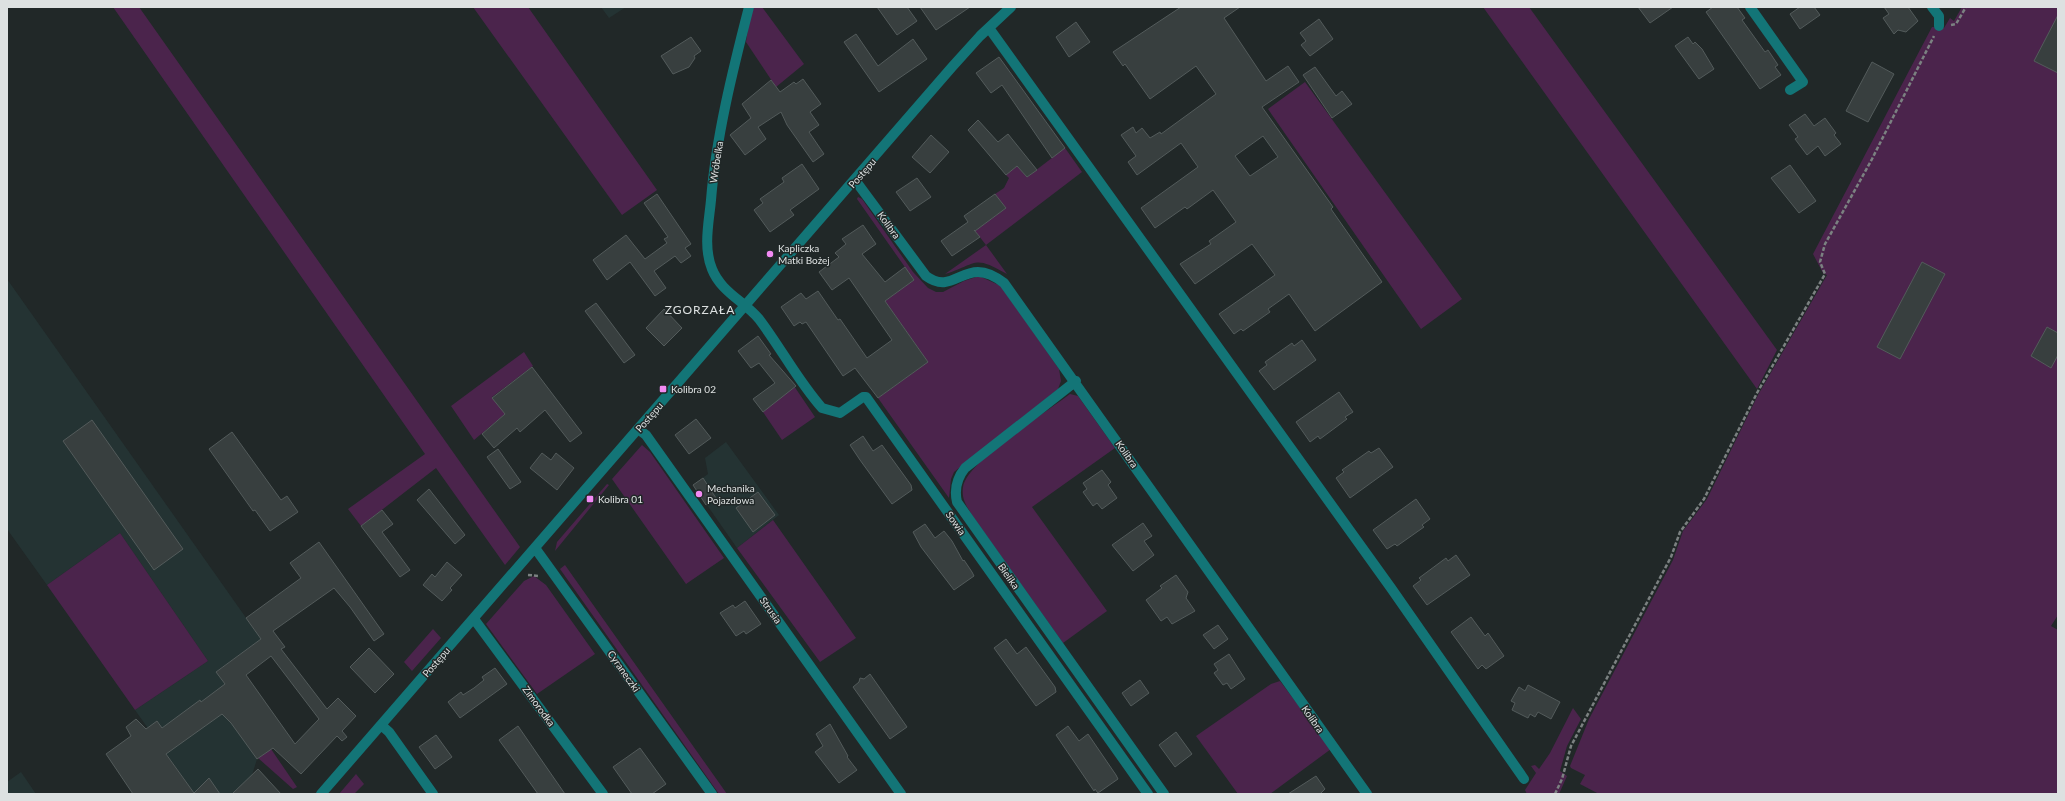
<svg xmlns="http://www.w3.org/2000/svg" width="2065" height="801" viewBox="0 0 2065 801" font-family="Lato,sans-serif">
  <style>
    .built { fill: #243333 }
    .green { fill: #4b244c }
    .building { fill: #383f3f; stroke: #535b5b; fill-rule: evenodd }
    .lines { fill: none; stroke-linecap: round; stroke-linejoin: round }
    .path { stroke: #7b8181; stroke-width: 2.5; stroke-dasharray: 4 2; stroke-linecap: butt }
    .minor { stroke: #137577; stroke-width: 10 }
    .poi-dot { fill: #f28af3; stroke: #212828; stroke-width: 1.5 }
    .labels { text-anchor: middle; stroke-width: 3; stroke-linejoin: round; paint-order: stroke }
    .street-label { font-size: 10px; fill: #dde1e1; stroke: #212828 }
    .poi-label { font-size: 10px; fill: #dde1e1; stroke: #212828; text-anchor: start }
    .quarter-label { font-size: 12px; letter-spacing: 1px; fill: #dde1e1; stroke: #212828 }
  </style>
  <rect width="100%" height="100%" fill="#212828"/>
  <path class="built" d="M601,7H626L609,18Z
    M7,279L261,639L216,672L271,749L257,759L252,775L236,794H195L135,710L208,661L120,533L47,585L7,529Z
    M726,442L779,515L737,548L693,485L708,474L705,458Z
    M21,772L36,794H7V782Z"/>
  <path class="green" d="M113,7H139L520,547L505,565L436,468L361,526L348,509L425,454Z
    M473,7H528L657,190L622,215Z
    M754,7H762L804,64L776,87L746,42L749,21Z
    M1483,7H1529L1777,350L1757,389Z
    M1962,7H2058V615L2051,626L2058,630V794H1599L1580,784L1585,775L1571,768L1570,766L1589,719L1673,560L1683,531L1707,499L1758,395L1827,275L1823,273L1813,254L1932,27L1944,28L1950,18L1954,21Z
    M1305,82L1462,299L1421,329L1268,109Z
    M1065,148L1082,172L986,245L1007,274C972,254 978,264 945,274L986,245L975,231L1006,208L995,194L1004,188L1009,178L1006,175L1017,166L1027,177Z
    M858,197L862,199L913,272L928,288L936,292H943L964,281L979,276L1001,286L1059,369L1061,381L1058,389L954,472L951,479L949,498L878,398L928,362L885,301L914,280L857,199Z
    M524,352L533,366L492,397L505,414L474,440L451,406Z
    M794,386L815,417L782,440L763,412Z
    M1070,394L1078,396L1115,448L1032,507L1107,611L1063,643L974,518C968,508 961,500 963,487C967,461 1047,412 1070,394Z
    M642,445L650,452L724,558L686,584L612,479Z
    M607,484L609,485L555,551L557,542Z
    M773,520L856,638L820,662L737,548Z
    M120,533L208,661L135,710L47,585Z
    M565,565L727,794H719L560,569Z
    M534,576L546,585L595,654L537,694L486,624L524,581Z
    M433,629L441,638L412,671L404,662Z
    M1280,681L1331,749L1270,794H1238L1196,736L1271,684Z
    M1573,708L1581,719L1567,746L1560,771L1567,776L1559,794H1527L1525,790L1536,773L1531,766L1535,765L1539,769L1550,753Z
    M271,749L297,787L293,789L258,758Z
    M356,774L364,784L354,794H339Z"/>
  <path class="building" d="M877,7H907L917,21L897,35Z
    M920,7H970L936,30Z
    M1181,7H1240L1224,18L1266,81L1288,66L1299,82L1262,107L1333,207L1331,209L1382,282L1315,331L1289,294L1268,309L1270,312L1243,331L1241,329L1234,334L1219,314L1275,275L1252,244L1195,284L1180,264L1211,244L1209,241L1236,222L1213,190L1187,209L1185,207L1155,228L1141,208L1198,167L1181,143L1137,175L1128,162L1136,156L1121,135L1133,127L1136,133L1142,128L1150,138L1160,132L1161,134L1216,94L1196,66L1150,99L1125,64L1123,66L1113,52ZM1263,136L1278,157L1250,176L1235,156Z
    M1638,7H1673L1650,23Z
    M1713,7H1737L1745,18L1742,20L1765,52L1768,50L1778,65L1775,67L1781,75L1760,89L1706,12Z
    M1800,7H1814L1820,15L1800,29L1790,14Z
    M1884,7H1908L1918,21L1906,32L1898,30L1894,34L1883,18L1889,14Z
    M2058,15V73L2034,61Z
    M1319,19L1333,39L1310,56L1301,45L1306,41L1300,33Z
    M1076,22L1090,42L1069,57L1056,37Z
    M856,34L878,66L913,39L927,59L879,92L844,42Z
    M691,37L701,51L694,56L695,58L689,67L673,74L661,56Z
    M1688,37L1693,44L1695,42L1702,49L1714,69L1699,79L1675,46Z
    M999,57L1065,148L1052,158L1002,85L991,93L976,73Z
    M1872,62L1894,74L1868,122L1846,111Z
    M1315,67L1336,96L1342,91L1352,104L1332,118L1303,75Z
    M803,79L821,104L810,112L819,125L809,132L824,154L813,162L787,125L781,112L758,127L766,139L745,155L730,135L751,118L742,104L771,80L780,92L794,82L796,84Z
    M1805,114L1814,126L1825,118L1836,133L1834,135L1841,144L1825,156L1818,146L1807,155L1795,139L1798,137L1789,125Z
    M978,120L998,142L1008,134L1037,170L1027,177L1017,166L1006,175L968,130Z
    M931,135L949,152L930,173L912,157Z
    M802,164L819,189L790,210L794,215L770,232L754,210L763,203L760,199L784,182L782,178Z
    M1790,165L1816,201L1799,213L1771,178Z
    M917,178L931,197L910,211L896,192Z
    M657,194L691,244L685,248L691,256L681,263L675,256L654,271L666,288L655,296L630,262L607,280L593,260L626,235L645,259L667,243L664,239L668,237L644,203Z
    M995,194L1006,208L975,231L974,230L980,237L952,256L941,241L968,222L964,216Z
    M863,225L876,244L862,254L885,282L905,267L914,280L885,301L928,362L878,398L855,368L843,376L806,322L802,324L800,322L794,326L781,307L801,293L806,299L818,291L838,320L840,319L867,358L892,340L849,278L832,290L819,272L839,257L835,253L846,244L842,239Z
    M1922,262L1945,274L1900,359L1877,347Z
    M596,303L635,355L624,363L585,311Z
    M664,309L682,328L664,346L646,328Z
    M2047,327L2058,333V355L2051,368L2031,356Z
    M758,336L771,354L769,355L796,386L763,412L753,399L775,383L759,363L751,368L738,351Z
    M1302,340L1316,360L1274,390L1259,371L1267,365L1265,362L1292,343L1294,346Z
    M532,367L582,433L570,442L545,410L520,432L517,428L494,448L482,434L505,414L492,398Z
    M1339,392L1353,412L1345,417L1347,419L1320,439L1318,436L1310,442L1296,422Z
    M696,419L711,438L689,454L675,435Z
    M92,420L183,549L154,570L63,441Z
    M232,432L281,500L287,496L298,512L270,531L255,510L253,511L209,449Z
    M863,436L873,451L882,445L911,485L912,490L892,504L860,460L850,445Z
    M1379,448L1393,467L1350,498L1336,478L1344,472L1342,470L1369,451L1371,453Z
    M498,449L521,482L510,489L487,457Z
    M542,453L551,460L556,453L574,468L557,490L530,468Z
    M1102,470L1111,482L1108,485L1117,498L1102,509L1097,503L1093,506L1083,492L1087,489L1083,483Z
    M703,478L716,498L706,505L693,485Z
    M429,489L465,535L455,544L417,500Z
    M758,492L775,515L753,532L736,508Z
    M1416,499L1430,519L1422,525L1424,527L1397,546L1395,544L1387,549L1373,530Z
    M382,510L393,524L382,532L410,570L400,577L361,526Z
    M1143,523L1152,536L1144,541L1154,555L1133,571L1112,545Z
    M925,524L935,538L944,531L952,541L963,561L964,560L972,572L974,576L954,590L921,547L913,532Z
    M319,542L384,634L374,641L350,607L334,588L273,631L285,647L281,649L327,709L338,698L356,716L342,731L347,737L342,741L337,736L301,774L273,748L257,759L231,723L222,714L166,754L194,793L209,778L220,794H133L106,754L131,736L126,727L136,719L146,729L157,721L162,728L200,700L201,702L225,684L216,672L261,639L246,618L301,578L290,563ZM271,656L319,719L295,744L246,675Z
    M1456,555L1470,575L1427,605L1413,586L1421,580L1419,578L1446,558L1448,561Z
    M447,562L462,575L450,588L452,590L442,601L423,585L432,574L435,577Z
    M1176,575L1188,592L1186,598L1195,611L1172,624L1167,617L1161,621L1146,600L1162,588L1160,586Z
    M745,601L761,624L746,634L744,631L736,636L720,613L733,605L735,608Z
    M1471,617L1485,636L1488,633L1504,656L1486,669L1482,665L1478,669L1451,632Z
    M1218,625L1228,639L1214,649L1203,635Z
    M1006,639L1017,654L1026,647L1055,687L1056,692L1036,706L994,648Z
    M369,648L394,674L375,693L350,667Z
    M1229,654L1245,679L1231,689L1227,683L1223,685L1214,673L1218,670L1214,664Z
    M495,668L507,684L460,718L448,702L461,692L463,695L474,688L484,680L482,677Z
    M870,674L907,727L890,739L853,687L859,682L860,678L864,679Z
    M1140,680L1149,693L1131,706L1122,693Z
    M1528,685L1560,702L1551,719L1538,712L1535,717L1530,714L1528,718L1512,710L1515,703L1511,701L1519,687L1525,691Z
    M830,724L848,756L847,757L857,770L839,783L815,752L823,746L816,734Z
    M518,726L538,755L565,794H538L513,759L499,740Z
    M1068,726L1079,741L1088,734L1116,775L1118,779L1098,793L1095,789L1094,791L1056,735Z
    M1176,732L1192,754L1175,767L1159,745Z
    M436,735L452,757L435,769L419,747Z
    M640,748L666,784L652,794H632L613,767Z
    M258,769L281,794H232Z
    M1316,776L1325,789L1320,794H1288Z"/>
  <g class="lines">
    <path class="path" d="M1951,25L1956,24L1966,7
      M528,575L539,576
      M1555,794L1562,779L1571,746L1671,557L1680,532L1704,499L1757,393L1825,274L1820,262L1825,244L1872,159L1934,36"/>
    <path class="minor" d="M749,7C733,69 716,137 711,200C709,222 703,247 712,269C721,292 744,301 759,319C781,348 798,381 822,408L840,413L863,397H866L1148,794
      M1750,7L1803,82L1790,90
      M1932,7L1939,16V26
      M989,28L1391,588L1524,779
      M855,180L926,276C956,298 965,252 1004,283L1367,794
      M1076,381L965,468C957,478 954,489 957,502L1164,794
      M638,429L646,435L901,794
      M535,548L712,794
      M474,619L603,794
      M381,725L389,732L433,794
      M321,794L952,67L980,36L1011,7"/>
  </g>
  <g class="poi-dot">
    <circle cx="770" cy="254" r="4"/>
    <rect x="659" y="385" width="8" height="8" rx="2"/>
    <circle cx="699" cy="494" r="4"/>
    <rect x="586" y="495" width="8" height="8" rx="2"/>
  </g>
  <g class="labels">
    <g class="street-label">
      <text transform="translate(716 162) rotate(-81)" y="4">Wróbelka</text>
      <text transform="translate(862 173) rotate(-49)" y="4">Postępu</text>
      <text transform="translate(889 225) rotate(54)" y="4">Kolibra</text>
      <text transform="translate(649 417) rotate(-49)" y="4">Postępu</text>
      <text transform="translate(1127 454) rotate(55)" y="4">Kolibra</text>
      <text transform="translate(956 523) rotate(55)" y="4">Sowia</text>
      <text transform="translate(1009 576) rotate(55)" y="4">Bielika</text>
      <text transform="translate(771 610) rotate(55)" y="4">Strusia</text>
      <text transform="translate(436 662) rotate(-49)" y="4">Postępu</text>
      <text transform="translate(624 671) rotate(55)" y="4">Cyraneczki</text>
      <text transform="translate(539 706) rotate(54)" y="4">Zimorodka</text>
      <text transform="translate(1313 719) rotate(55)" y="4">Kolibra</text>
    </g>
    <g class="poi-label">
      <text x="778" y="252">Kapliczka<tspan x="778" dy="12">Matki Bożej</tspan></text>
      <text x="671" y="393">Kolibra 02</text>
      <text x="707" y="492">Mechanika<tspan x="707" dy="12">Pojazdowa</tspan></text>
      <text x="598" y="503">Kolibra 01</text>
    </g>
    <g class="quarter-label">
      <text x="700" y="314">ZGORZAŁA</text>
    </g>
  </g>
  <rect width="2065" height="801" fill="none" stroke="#dde1e1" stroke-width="16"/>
</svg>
